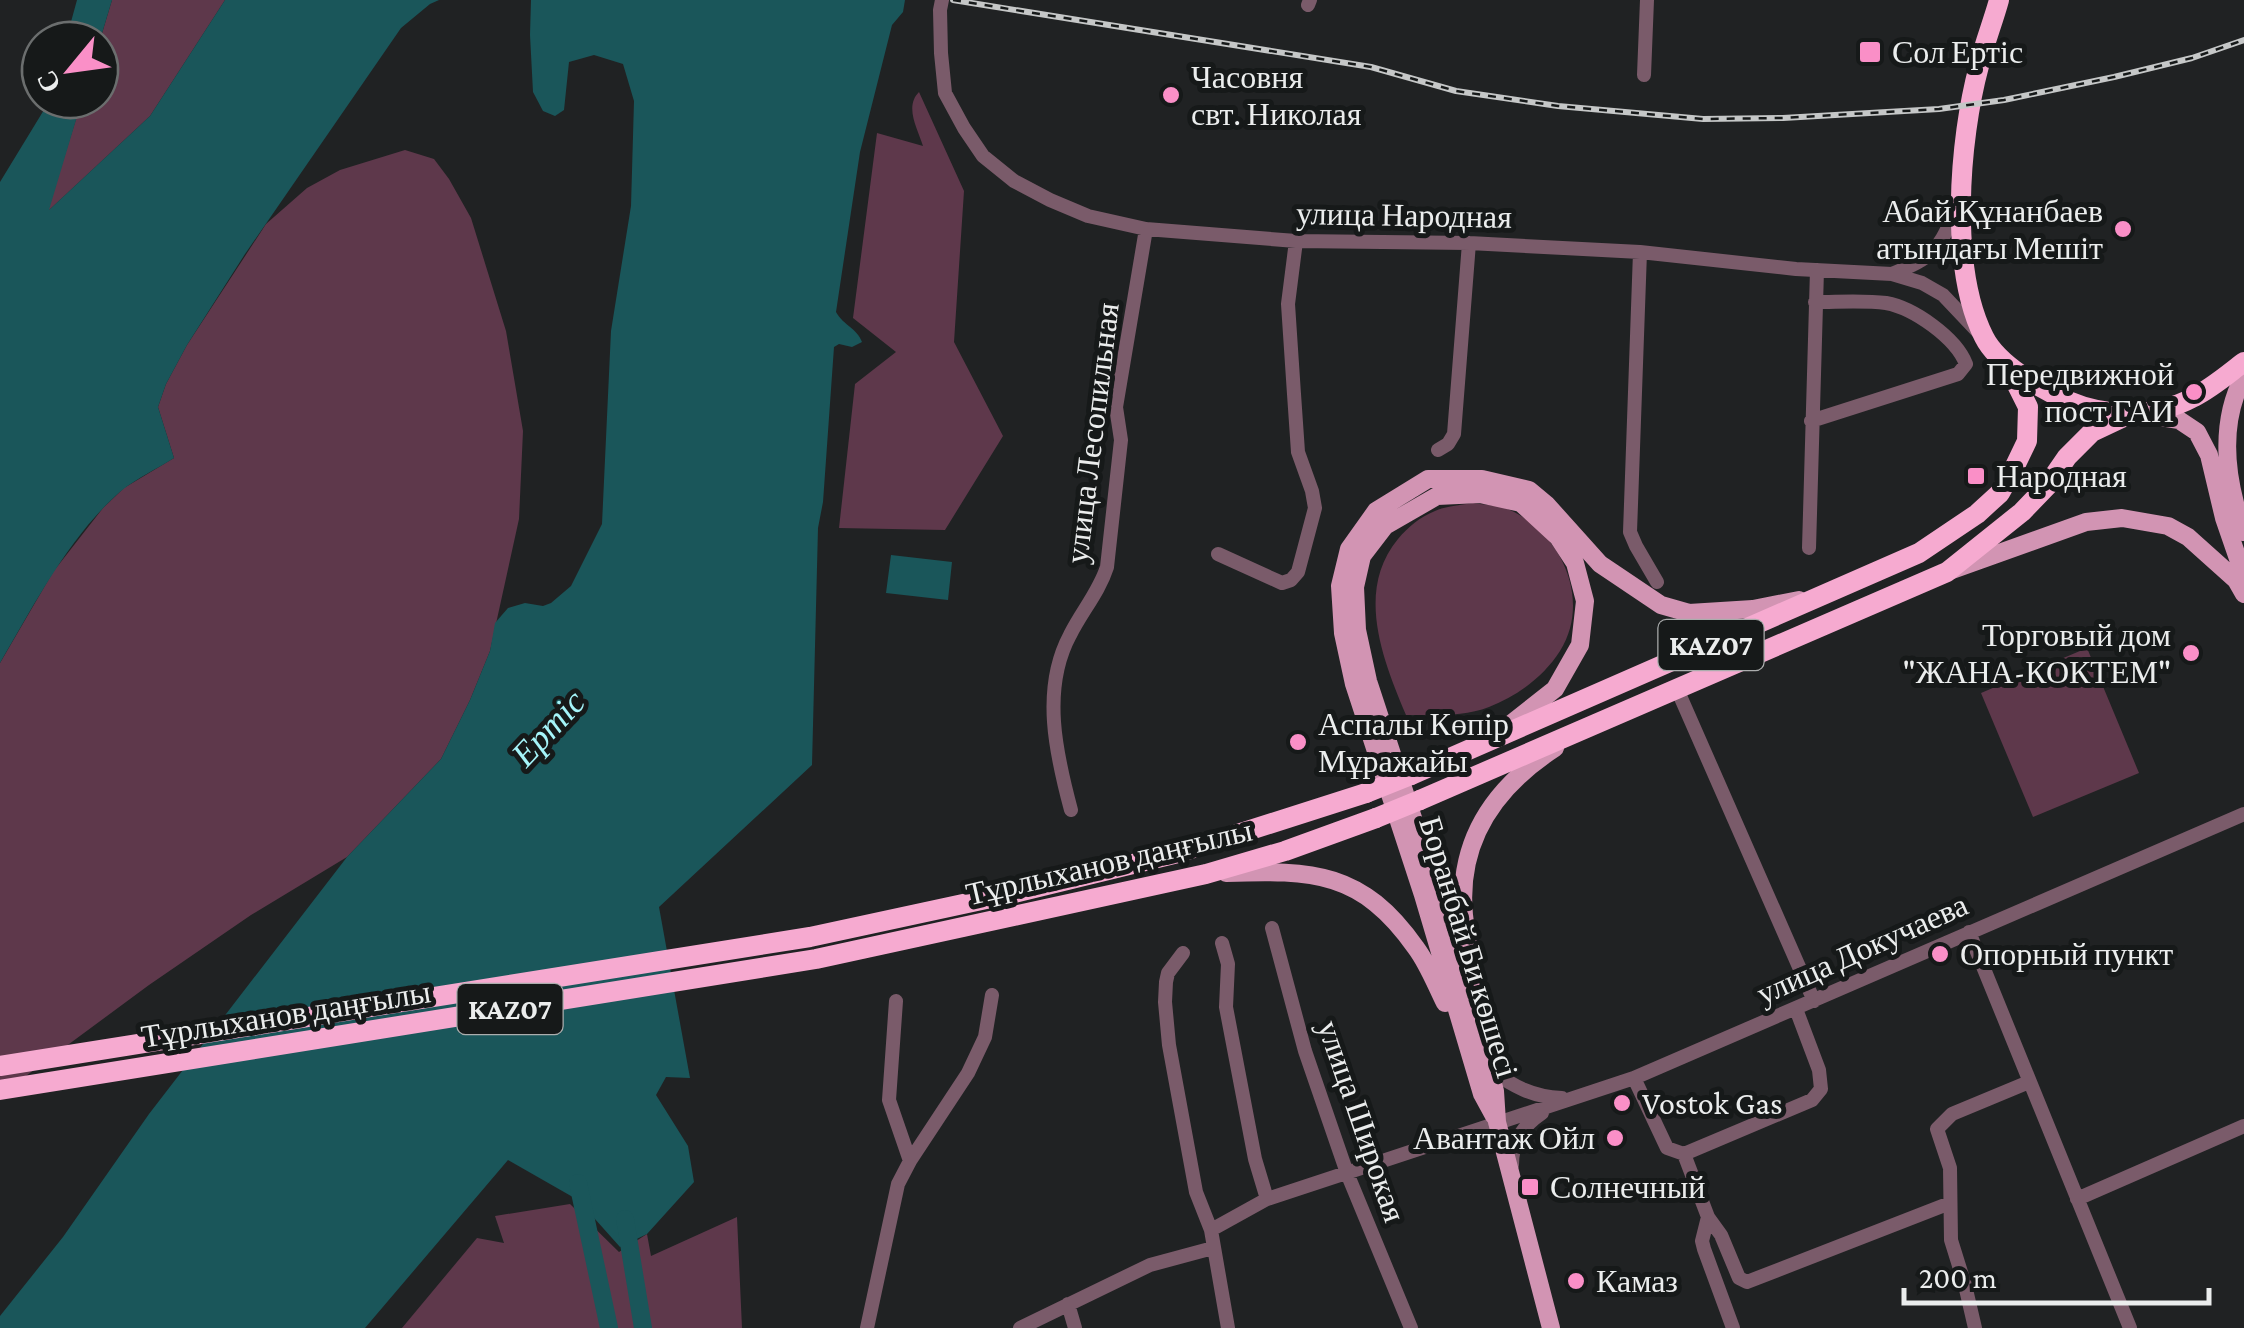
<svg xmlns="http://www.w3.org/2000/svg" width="2244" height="1328" viewBox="0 0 2244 1328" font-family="'Crimson Pro',serif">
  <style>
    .green { fill: #5e384b }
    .water { fill: #1a565a }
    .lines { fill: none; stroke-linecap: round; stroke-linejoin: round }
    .river { stroke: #1a565a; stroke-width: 18 }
    .minor { stroke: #7a5b6a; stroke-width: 14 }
    .major { stroke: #d294b3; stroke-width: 18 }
    .highway { stroke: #f6aad0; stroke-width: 20 }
    .rail-casing { stroke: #c5c7c7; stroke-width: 6 }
    .rail { stroke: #161919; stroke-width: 2.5; stroke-dasharray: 8; stroke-linecap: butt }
    .highway-bridge { stroke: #f6aad0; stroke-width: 20 }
    .poi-dot { fill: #fa8fc7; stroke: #161919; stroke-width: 4 }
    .labels { text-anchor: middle; stroke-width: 10; stroke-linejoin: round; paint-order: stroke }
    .shield { fill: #161919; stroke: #abadad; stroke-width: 2.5 }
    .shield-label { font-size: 30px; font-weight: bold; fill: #ebeded }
    .poi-label { font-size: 32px; fill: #ebeded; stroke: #161919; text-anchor: start }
    .street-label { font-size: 32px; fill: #ebeded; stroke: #161919 }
    .water-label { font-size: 35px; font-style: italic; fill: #a5f4f9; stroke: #161919 }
  </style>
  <rect width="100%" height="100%" fill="#202223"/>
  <path class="green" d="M112,0H225L150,116L47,212L82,100H100V40Z
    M919,92L964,191L954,342L1003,436L945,530L839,528L855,384L896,352L853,318L877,133L923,146C918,129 904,107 919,92Z
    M405,150L434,159L449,179L471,218L506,331L523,431L519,519L490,651L470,700L441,759L347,857L251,915L149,985L0,1095V663L53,572L103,508L124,488L174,458L158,407L166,384L187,345L266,224L307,188L340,170Z
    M1473,503C1485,505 1499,505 1510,510C1561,533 1592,600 1560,651C1544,676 1518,696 1489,707C1463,717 1434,715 1406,715C1383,660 1355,591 1398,539C1408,527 1420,517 1435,511C1446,506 1461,505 1473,503Z
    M2087,648L2139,773L2033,817L1981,693Z
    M570,1204L619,1252L647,1234L651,1256L737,1217L742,1328H402L477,1238L504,1243L495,1216Z"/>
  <path class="water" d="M77,0H112L100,40H66Z
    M225,0H439L430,4L401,28L245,254L187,345L166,384L158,407L174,458C157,469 137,478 121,491C70,535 34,605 0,663V182L50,100H82L49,210L150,116Z
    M531,0H905L903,12L892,25L860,152L836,312C844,326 857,328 862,342L852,347L839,344L834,347L823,502L818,528L812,765L659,907L690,1078L666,1077L656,1095L688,1146L694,1182L647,1234L620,1247L578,1200L508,1160L365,1328H0V1316L63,1237L149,1114L347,857L441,759L470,700L490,651L495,623L508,608L525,603L543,606L551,603L571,586L602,524L611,331L631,206L634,101L623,64L594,55L569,62L564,110L555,116L543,111L533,92L530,35Z
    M891,555L952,562L948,600L886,593Z"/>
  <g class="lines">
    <path class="river" d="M578,1183L609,1328
      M625,1219L643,1328"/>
    <path class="minor" d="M942,0L940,10L941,53L945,93L964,128L983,156L1014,181L1050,200L1088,216L1146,229L1296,241L1469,243L1640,252L1796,269L1892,274L1922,283L1943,295L1978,332
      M1308,5L1310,0
      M1644,75L1647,0
      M1640,252L1630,532L1636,546L1657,582
      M1892,274C1938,255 1937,250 1958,207
      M1811,421L1958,374L1966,364C1956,338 1914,308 1886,303C1864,300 1838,302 1815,302
      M1438,450L1448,444L1454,434L1469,243
      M1809,548L1817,270
      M1218,554L1282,583L1291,580L1298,572L1315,508L1312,491L1298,452L1294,394L1288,304L1296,241
      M1677,689L1814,1001
      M1071,810C1056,754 1041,689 1070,635C1082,611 1099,592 1107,567L1121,440L1116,407L1146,229
      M1272,928L1305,1051L1347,1173L1411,1328
      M1969,932L2130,1328
      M1222,943L1228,964L1226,1007L1255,1159L1267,1199
      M1183,953L1168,973L1166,982L1165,1002L1169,1045L1196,1192L1211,1230L1228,1328
      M896,1001L889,1100L910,1161
      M1489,1069C1513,1086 1532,1097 1562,1098
      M1634,1078L1667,1148L1684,1154L1812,1100L1821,1089L1819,1070L1796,1009
      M1684,1154L1708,1217L1721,1235L1739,1278L1747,1282L1950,1203
      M1512,1165C1512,1141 1523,1126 1542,1113
      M2077,1199L2244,1126
      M1708,1217L1702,1241L1704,1249L1733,1328
      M1211,1230L1267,1199L1634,1078L2244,814
      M1068,1304L1075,1328
      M867,1328L898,1184L910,1161L968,1073L985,1037L992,995
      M1020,1328L1150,1265L1213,1248
      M1975,1328L1965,1285L1951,1240L1950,1168L1937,1129L1952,1114L2029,1082"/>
    <path class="major" d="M2244,376C2218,424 2226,482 2244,532
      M2148,415L2179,420L2197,432L2209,455L2224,518L2244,576
      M1952,570L2086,522L2122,518L2168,526L2188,537L2236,580L2244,594
      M1503,730L1555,689L1580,645L1585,601L1575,563L1558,537L1521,503L1480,494L1437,496L1385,526L1362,556L1355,587L1357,630L1368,681L1437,891L1479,1032L1495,1091L1497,1122L1551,1328
      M1226,873C1313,870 1362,871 1416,948C1428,964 1436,985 1445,1003
      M1476,992C1472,966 1467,941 1464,915C1457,841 1495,787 1555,748
      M1494,1116L1482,1094L1423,895L1354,684L1343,633L1340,586L1349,549L1376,511L1428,479H1482L1529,490L1547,505L1600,564L1661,605L1689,613L1753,609L1799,600"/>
    <path class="highway" d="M1999,0C1993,22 1984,44 1979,66C1959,140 1949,268 1984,337C1998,365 2041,389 2068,401C2108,418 2155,418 2194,397C2212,388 2228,374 2244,362
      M1411,775L1919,553L1977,514L2000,493L2015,466L2027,441L2028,407L2007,365
      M1420,800L1947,572L2022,512L2047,486L2067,457L2092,432L2128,415
      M0,1066L810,937L1014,893L1178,853L1366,793
      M0,1090L816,959L1206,874L1285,851L1376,818"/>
    <g class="rail-casing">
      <path id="rail" d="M953,0L1371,67L1456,91L1558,106L1703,119L1783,118L1939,109L2004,100L2114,77L2192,58L2244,40"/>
    </g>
    <use href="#rail" class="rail"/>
    <path class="highway-bridge" d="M1366,793L1411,775
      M1376,818L1420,800"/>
  </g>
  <g class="poi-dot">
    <rect x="1858" y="40" width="24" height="24" rx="5"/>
    <circle cx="1171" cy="95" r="10"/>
    <circle cx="2123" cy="229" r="10"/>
    <circle cx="2194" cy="392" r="10"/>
    <rect x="1966" y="466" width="20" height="20" rx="5"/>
    <circle cx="2191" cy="653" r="10"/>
    <circle cx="1298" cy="742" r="10"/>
    <circle cx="1940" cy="954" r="10"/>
    <circle cx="1622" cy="1103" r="10"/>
    <circle cx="1615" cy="1138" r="10"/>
    <rect x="1520" y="1177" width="20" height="20" rx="5"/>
    <circle cx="1576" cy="1281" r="10"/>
  </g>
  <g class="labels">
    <g class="shield">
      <rect x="1658.5" y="620" width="105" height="50" rx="8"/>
      <rect x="457.5" y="984" width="105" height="50" rx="8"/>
    </g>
    <g class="shield-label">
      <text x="1711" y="655">KAZ07</text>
      <text x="510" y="1019">KAZ07</text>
    </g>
    <g class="poi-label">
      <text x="1892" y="63">Сол Ертіс</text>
      <text x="1191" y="88">Часовня<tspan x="1191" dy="37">свт. Николая</tspan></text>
      <text x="2103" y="222" text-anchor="end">Абай Құнанбаев<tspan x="2103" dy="37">атындағы Мешіт</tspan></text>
      <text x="2174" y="385" text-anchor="end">Передвижной<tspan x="2174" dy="37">пост ГАИ</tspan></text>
      <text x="1996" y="487">Народная</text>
      <text x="2171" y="646" text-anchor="end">Торговый дом<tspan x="2171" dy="37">"ЖАНА-КОКТЕМ"</tspan></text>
      <text x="1318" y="735">Аспалы Көпір<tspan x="1318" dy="37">Мұражайы</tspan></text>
      <text x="1960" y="965">Опорный пункт</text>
      <text x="1642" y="1114">Vostok Gas</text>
      <text x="1595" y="1149" text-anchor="end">Авантаж Ойл</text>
      <text x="1550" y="1198">Солнечный</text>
      <text x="1596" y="1292">Камаз</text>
    </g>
    <g class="street-label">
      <text transform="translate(1404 215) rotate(1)" y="11">улица Народная</text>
      <text transform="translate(1092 433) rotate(-83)" y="11">улица Лесопильная</text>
      <text transform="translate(1109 862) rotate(-13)" y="11">Тұрлыханов даңғылы</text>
      <text transform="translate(1469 947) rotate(73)" y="11">Боранбай Би көшесі</text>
      <text transform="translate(1862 949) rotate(-24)" y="11">улица Докучаева</text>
      <text transform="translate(286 1014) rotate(-9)" y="11">Тұрлыханов даңғылы</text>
      <text transform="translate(1362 1121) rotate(71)" y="11">улица Широкая</text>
    </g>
    <g class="water-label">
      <text transform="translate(548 728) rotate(-47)" y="12">Ертіс</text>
    </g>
  </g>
  <g transform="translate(70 70) rotate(241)"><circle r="48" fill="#161919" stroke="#6b6e6e" stroke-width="2.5"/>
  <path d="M0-8L18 38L0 25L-18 38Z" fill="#fa8fc7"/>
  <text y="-15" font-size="28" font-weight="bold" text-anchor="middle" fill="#ebeded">С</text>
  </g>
  <path d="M1904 1288v15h305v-15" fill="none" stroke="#ebeded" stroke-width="5"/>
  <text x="1919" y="1288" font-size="30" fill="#ebeded" stroke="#161919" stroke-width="8" paint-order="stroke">200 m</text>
</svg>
